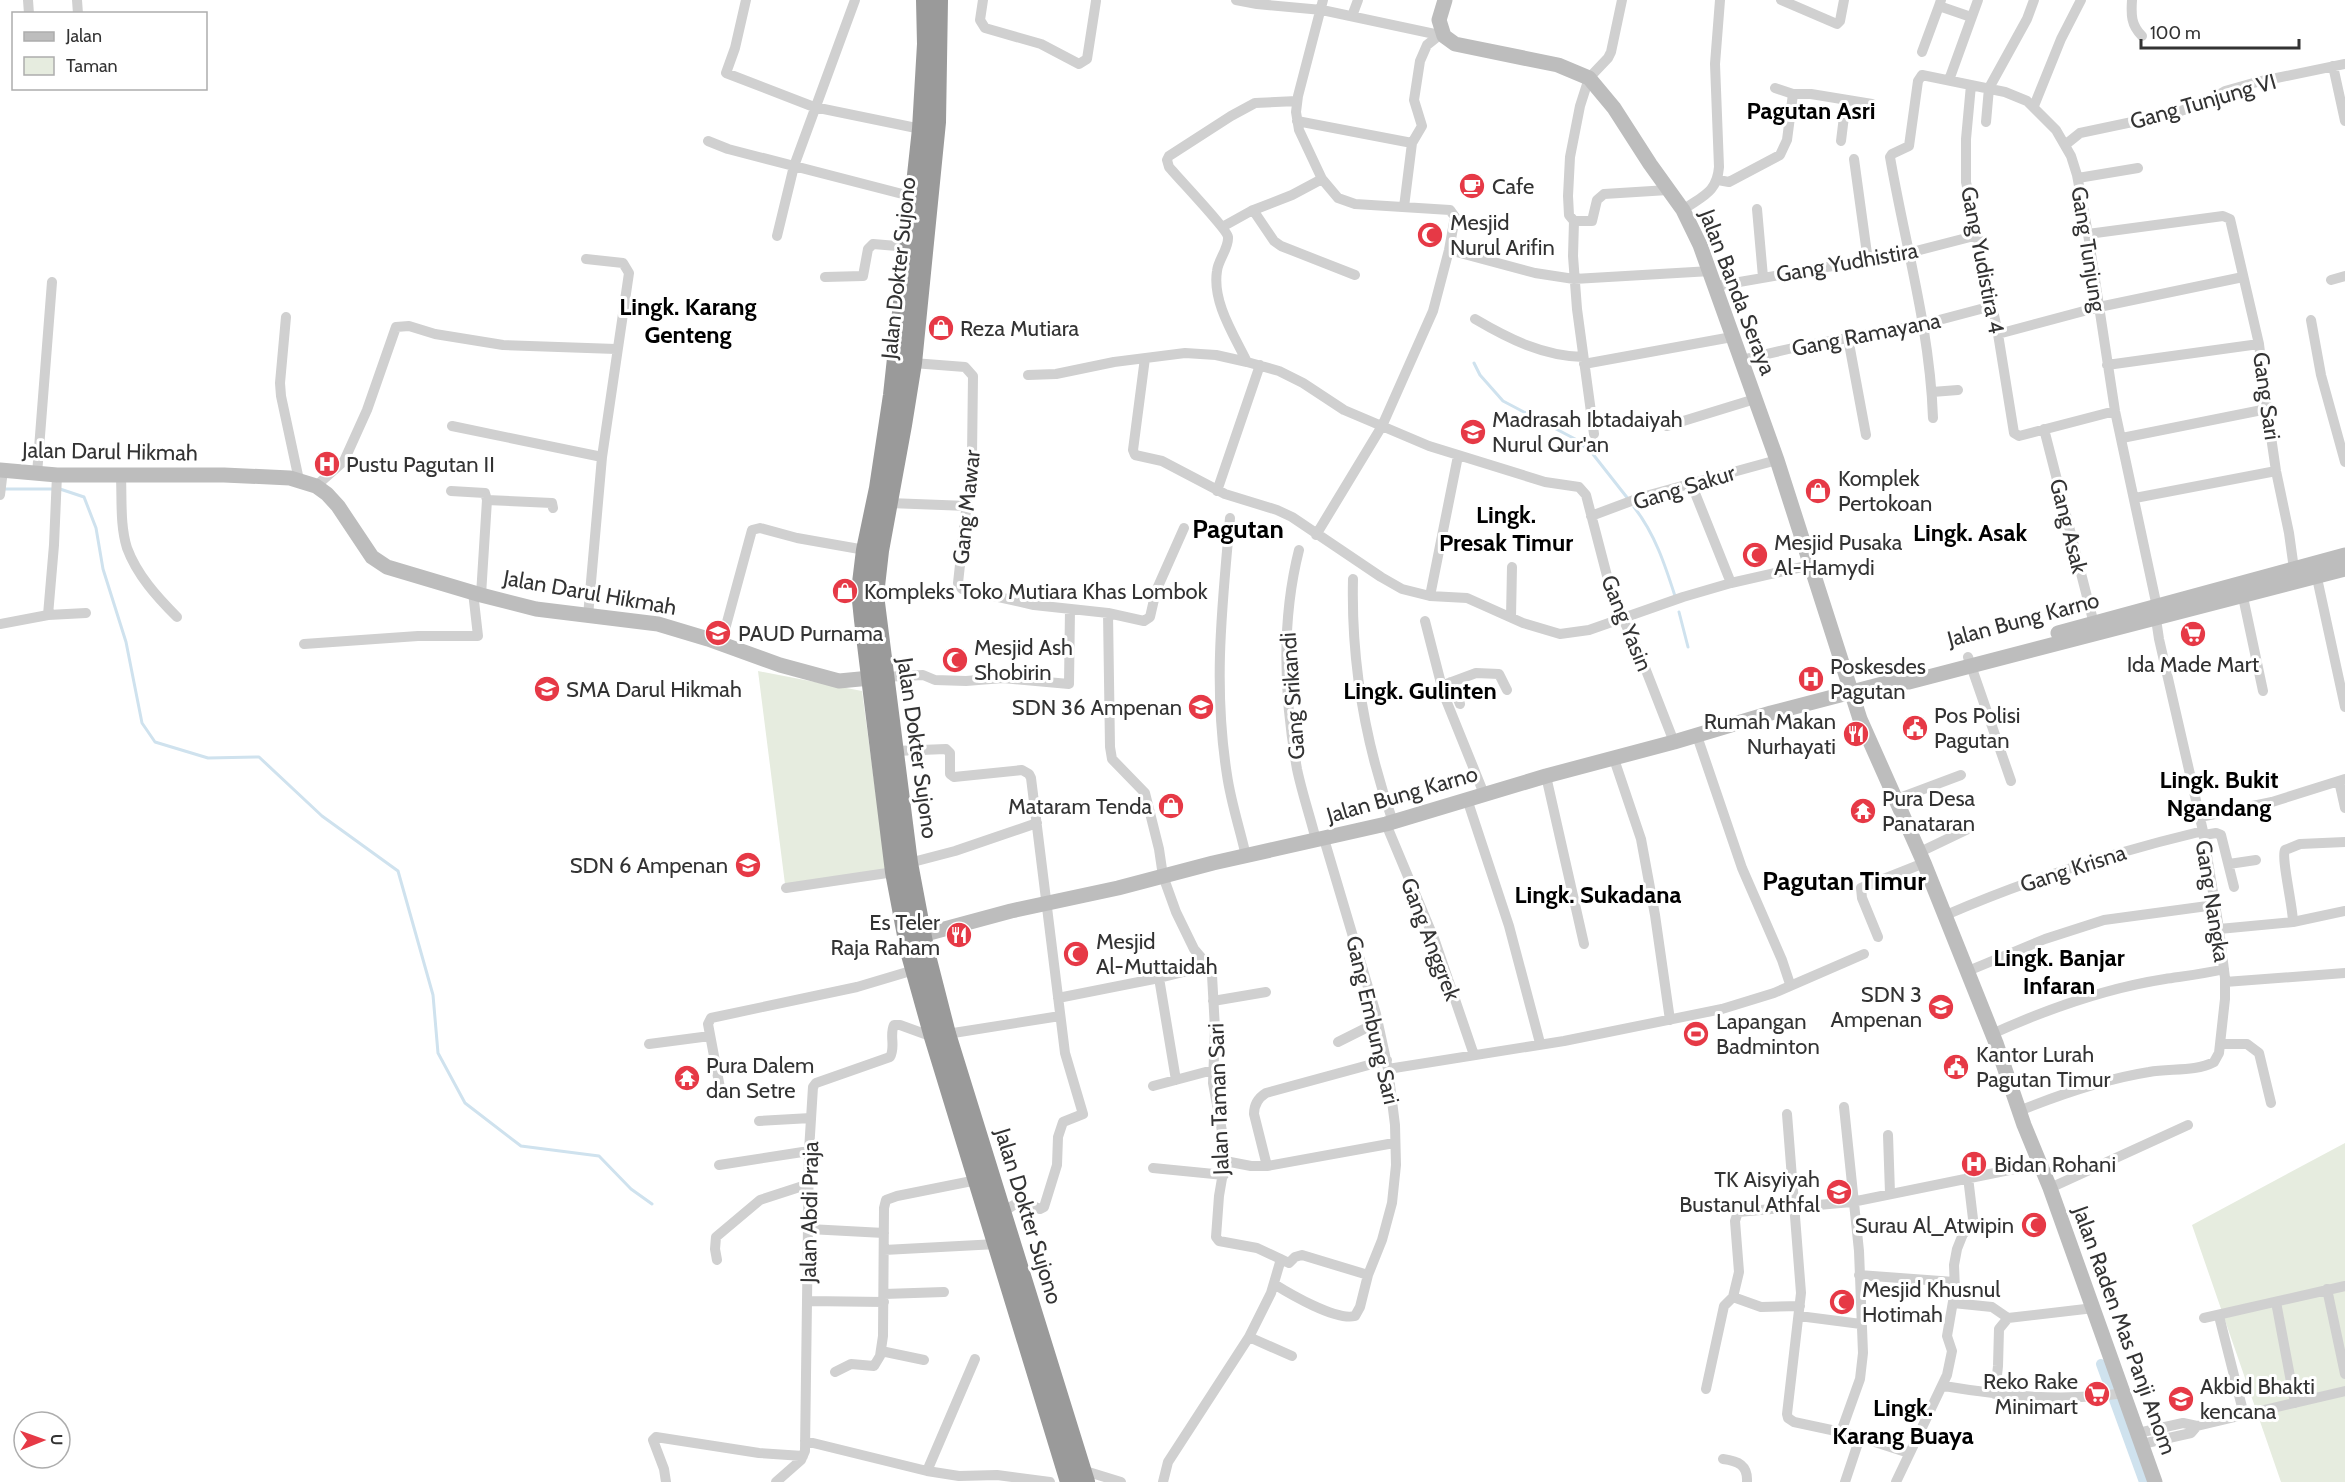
<svg xmlns="http://www.w3.org/2000/svg" width="2345" height="1482" viewBox="0 0 2345 1482" font-family="Cabin,sans-serif">
  <style>
    .green { fill: #e6ecdf }
    .lines { fill: none; stroke-linecap: round; stroke-linejoin: round }
    .stream { stroke: #cfe2ee; stroke-width: 3 }
    .canal { stroke: #cfe2ee; stroke-width: 10 }
    .street { stroke: #d0d0d0; stroke-width: 10 }
    .secondary { stroke: #bdbdbd; stroke-width: 15 }
    .highway { stroke: #9a9a9a; stroke-width: 18 }
    .labels { text-anchor: middle; stroke-width: 6; stroke-linejoin: round; paint-order: stroke }
    .street-label { font-size: 22px; fill: #333; stroke: #fff }
    .poi-label { font-size: 22px; fill: #333; stroke: #fff; text-anchor: start }
    .neighbourhood-label { font-size: 24px; font-weight: bold; fill: #000; stroke: #fff }
    .quarter-label { font-size: 26px; font-weight: bold; fill: #000; stroke: #fff }
  </style>
  <rect width="100%" height="100%" fill="#fff"/>
  <path class="green" d="M758,671L862,691L886,870L785,884Z
    M2345,1143V1482H2281L2192,1225Z"/>
  <g class="lines">
    <path class="stream" d="M1474,363L1480,375L1503,401L1577,440L1592,453L1629,500
      M3,489H53
      M60,489L84,497L96,528L103,569L126,642L142,723L155,742L208,758L259,757L322,816L398,871L433,995L438,1053L465,1103L521,1146L599,1156L631,1189L652,1204
      M1634,507C1655,534 1665,565 1675,596
      M1679,612L1688,647"/>
    <path class="canal" d="M2101,1364L2144,1482"/>
    <path class="street" d="M28,0L29,14
      M77,0L78,14
      M746,0L735,48L726,73L814,107L921,129
      M983,0L980,20L985,28L1041,44L1079,64L1087,59L1096,1
      M1236,0L1257,4L1322,10L1444,36
      M1781,0L1837,24L1840,21L1844,0
      M1941,0L1939,6L1971,17
      M2132,0C2131,15 2131,25 2142,36
      M1352,16L1358,0
      M1922,52L1939,6
      M2333,66L2345,121
      M1949,80L1978,0
      M1971,85L1966,139V182L1998,334L2014,433L2019,436L2115,411
      M1775,88L1793,94
      M2034,106L2061,39L2081,0
      M1297,121L1412,143
      M1986,122L1989,88L2027,19L2034,0
      M708,141L728,149L914,197
      M1841,141L1846,100
      M2065,145L2080,133L2175,113L2206,102L2225,91L2257,82L2345,64
      M1854,159L1868,261
      M2078,178L2138,168
      M1718,180L1729,182L1780,155L1787,140L1793,94H1811L1872,104
      M1404,207L1412,143L1422,126L1414,100L1420,61L1427,45L1437,37
      M1757,209L1763,277
      M1253,210L1274,241L1281,246L1355,275
      M1683,210C1702,196 1717,193 1719,167L1715,64L1720,0
      M1574,221H1592L1597,200L1604,194L1668,190
      M1224,226L1251,211L1292,195L1322,179
      M2088,234L2223,216L2230,219L2259,344L2267,409L2276,471L2289,533L2294,569
      M777,236L794,166L855,0
      M1449,250L1535,273L1574,279L1711,271
      M586,259L623,263L629,273L602,457L588,616
      M825,277L863,276L868,249L873,244L909,247
      M2331,280L2345,276
      M1716,286L1908,253L1978,235
      M286,317L280,383L281,396L299,480
      M1475,319C1509,339 1543,356 1583,357
      M2311,320L2321,375L2345,462
      M1998,334L2099,307L2243,277
      M1848,338L1866,435
      M1145,358L1133,450L1135,455L1162,461L1225,494L1277,510L1292,517L1381,577L1402,589L1430,596L1467,598L1523,623L1560,634L1589,630L1683,597L1731,583L1811,565
      M1741,360L1793,348L1924,324L1992,306
      M1247,362C1234,335 1212,302 1217,271C1218,260 1229,248 1228,237C1227,229 1178,178 1169,167L1167,160L1169,156L1231,116L1255,103L1297,101
      M913,363L965,367L973,376L972,456L958,583L962,589L1034,605L1108,613L1144,621L1150,617L1156,591L1184,528
      M1584,364L1732,337
      M2107,365L2259,344
      M1028,375L1056,374L1114,362L1185,353L1216,355L1247,362L1279,371L1303,383L1344,410L1429,446L1545,482L1579,487L1586,495L1612,595L1642,660L1674,742
      M1932,392L1958,390
      M1933,418C1930,329 1905,244 1890,157L1892,154L1909,146L1918,81L1922,75L2005,92L2027,101L2056,130L2071,156L2077,175L2088,234L2115,411L2157,607L2156,619L2159,639L2203,831L2219,929L2225,978V999L2219,1053L2214,1062C2195,1072 2170,1068 2149,1072C2105,1079 2061,1094 2019,1111
      M452,426L602,457
      M1667,426L1755,399
      M2044,429L2094,624
      M1594,434L1577,309L1573,256L1574,221L1569,215L1568,196L1570,157L1580,106L1589,78L1608,58L1611,52L1622,0
      M2122,438L2267,409
      M37,474L52,282
      M121,477C122,500 120,526 127,548C137,575 157,597 177,617
      M1691,483L1731,583
      M316,486L344,461L367,410L396,327L409,326L435,334L503,345L616,349
      M451,491L485,493L487,500L552,503L553,508
      M1217,491L1260,365
      M0,495L3,470
      M2135,498L2276,471
      M889,503L968,506
      M1591,516L1642,497L1777,460
      M1230,518C1222,607 1213,686 1227,775C1231,803 1240,829 1246,856
      M1316,535L1382,426L1433,311L1449,250L1455,217L1450,210L1355,204L1338,198L1322,179L1299,130L1296,112L1298,96L1323,0
      M1299,550C1281,621 1284,697 1297,769C1302,793 1310,816 1316,840
      M2317,578L2345,707
      M1353,579C1351,663 1365,743 1393,822
      M481,595L487,500
      M1430,596L1458,456
      M2243,597L2263,691
      M1108,613L1110,747L1112,759L1145,793L1159,849L1163,876L1176,912L1194,949L1205,962L1212,975L1215,1029L1213,1083L1224,1142L1225,1161L1219,1196L1216,1237L1219,1241L1257,1248L1289,1263L1295,1257L1302,1255L1368,1275
      M48,615L86,613
      M1511,617L1512,567
      M1425,621L1444,695L1484,794
      M0,624L48,615L54,545L57,475
      M304,644L418,636H478L473,592
      M721,644L752,530L760,528L797,538L865,550
      M1968,657L2011,781
      M884,677L923,675L935,680L966,681L1003,678L1069,684L1070,609
      M1451,682L1460,704
      M1441,686L1476,673L1499,674L1507,690
      M1697,736L1742,868L1782,960L1790,984
      M895,751L946,749L950,753V774L954,777L1022,770L1029,774L1031,778L1065,1053L1083,1114L1063,1122L1058,1137L1057,1165L1044,1207L1040,1209L1020,1201L1003,1212
      M1614,759L1641,839L1655,915L1670,1020
      M1546,776L1584,944
      M2339,781L2345,808
      M1467,799L1509,926L1540,1043
      M1897,799L1961,775
      M2200,817L2272,802L2345,779
      M1386,824L1435,941L1474,1055
      M2204,835L2216,833L2221,835L2234,887
      M1920,852L1966,830
      M909,863L955,851L1037,823
      M2229,864L2256,860
      M786,888L894,872
      M1946,915C2029,879 2115,852 2203,831
      M2293,922C2293,907 2281,858 2285,850L2300,844L2345,842
      M2219,929L2293,922L2345,911
      M1878,937L1862,898L1861,888L1924,863
      M1968,971L2045,939L2104,920L2215,905
      M1159,978L1176,1080
      M2225,982L2345,973
      M1058,998L1159,978L1208,966
      M1213,1001L1266,992
      M947,1034L1060,1016
      M1992,1034C2045,1010 2107,988 2165,979C2185,976 2204,974 2224,969
      M1338,1042L1378,1022
      M649,1044L710,1036
      M2220,1044H2247L2259,1053L2271,1103
      M1388,1069L1564,1041L1722,1009L1774,993L1864,954
      M1153,1086L1213,1070
      M720,1088L708,1024L711,1018L857,987L914,970
      M1787,1114L1801,1293L1787,1414L1788,1418L1794,1422L1850,1434L1909,1453
      M759,1121L811,1118
      M1888,1135L1890,1193
      M1225,1161L1251,1166H1267L1394,1143
      M719,1165L809,1151
      M1267,1166L1254,1114C1254,1104 1258,1098 1266,1093L1387,1060
      M1153,1168L1224,1175
      M2050,1188L2188,1125
      M809,1229L884,1233
      M884,1250L997,1244
      M717,1260L715,1249L716,1237L760,1200L809,1184
      M1859,1275L1954,1282
      M1274,1284C1290,1294 1336,1321 1355,1316L1360,1307L1368,1275L1382,1240L1392,1203L1396,1165L1395,1125L1388,1069L1376,1014L1324,839
      M2327,1289L2345,1374
      M884,1294L944,1292
      M808,1301L884,1302
      M2276,1302L2295,1403
      M1953,1303L1992,1307L2008,1318
      M1800,1306L1761,1307L1733,1297L1739,1272L1735,1221L1738,1212L1852,1202L2029,1166L2038,1162
      M1799,1316L1861,1324
      M2219,1316L2244,1415
      M2008,1318L2094,1308
      M2204,1318L2345,1286
      M1249,1337L1292,1356
      M881,1351L924,1360
      M835,1372L851,1364L874,1366L880,1356L883,1336L884,1208L886,1200L897,1196L977,1180
      M1944,1386C2006,1396 2061,1402 2124,1393
      M1706,1389L1724,1306L1733,1297
      M1995,1394L1998,1366L1999,1329L2008,1318
      M1841,1432L1860,1379L1863,1353L1859,1251L1844,1107
      M2138,1433L2183,1423L2197,1426L2345,1391
      M805,1441L927,1471L959,1476L997,1475L1050,1482
      M2142,1444L2191,1433L2197,1426
      M1723,1459C1738,1461 1748,1465 1747,1482
      M1082,1470L1121,1482
      M927,1471L975,1359
      M666,1482L664,1469L653,1440L656,1437L759,1453L803,1456
      M776,1482L801,1460L805,1451L809,1151L813,1087L816,1083L890,1057C896,1047 889,1035 894,1025H900L933,1037
      M1163,1482L1168,1462L1249,1337L1271,1293L1281,1259
      M1845,1482L1860,1437
      M1896,1482L1947,1375L1952,1351L1947,1336L1955,1290L1954,1265L1957,1249L1963,1234L1971,1227L1973,1219L1968,1177"/>
    <path class="secondary" d="M1445,0L1439,20L1444,36L1455,44L1558,65L1589,78L1614,108L1650,164L1683,210L1700,245L1777,460L1860,719L1924,863L1996,1043L2024,1125L2050,1188L2155,1482
      M0,470L57,475H224L290,478L316,486L327,494L338,506L372,557L387,567L481,595L536,609L658,624L708,639L780,665L839,681L881,677
      M2058,633L2345,555
      M922,935L1011,911L1118,888L1213,863L1386,824L1546,776L1674,742L1771,713L1890,682H1909L2345,569"/>
    <path class="highway" d="M925,0L926,44L921,129L892,395L878,488L865,550L860,591L863,620L894,872L909,951L933,1037L1069,1482
      M939,0L937,122L913,363L903,425L880,551L875,595L909,863L925,948L947,1034L1086,1482"/>
  </g>
  <defs>
    <g id="cafe-disc" transform="scale(1.35)"><circle r="9.5" fill="#e63946" stroke="#fff"/><path d="M-5.5-4.5H6V0H3Q3 3.5 0 3.5H-2.5Q-5.5 3.5-5.5 0ZM3-3.2v2h1.7v-2ZM-6 4.5H4V6H-6Z" fill="#fff"/></g>
    <g id="mosque-disc" transform="scale(1.35)"><circle r="9.5" fill="#e63946" stroke="#fff"/><path d="M3.5-4.9A6 6 0 1 0 3.5 4.9A5 5 0 1 1 3.5-4.9Z" fill="#fff"/></g>
    <g id="shop-disc" transform="scale(1.35)"><circle r="9.5" fill="#e63946" stroke="#fff"/><path d="M-5-2.5h2.3a2.7 3.5 0 0 1 5.4 0H5L5.5 6h-11ZM-1.5-2.5h3a1.5 2.3 0 0 0-3 0Z" fill="#fff"/></g>
    <g id="school-disc" transform="scale(1.35)"><circle r="9.5" fill="#e63946" stroke="#fff"/><path d="M0-5L7-2L0 1L-7-2ZM-4 1L0 2.5L4 1V4Q0 6-4 4Z" fill="#fff"/></g>
    <g id="hospital-disc" transform="scale(1.35)"><circle r="9.5" fill="#e63946" stroke="#fff"/><path d="M-5-5h3v3.5h4V-5h3V5h-3V1.5h-4V5h-3Z" fill="#fff"/></g>
    <g id="supermarket-disc" transform="scale(1.35)"><circle r="9.5" fill="#e63946" stroke="#fff"/><path d="M-6-5.5h2.5l.6 2H6L4.5 2H-2.5L-4.4-4H-6ZM-1.5 3.2a1.3 1.3 0 1 0 .1 0ZM3 3.2a1.3 1.3 0 1 0 .1 0Z" fill="#fff"/></g>
    <g id="civic-disc" transform="scale(1.35)"><circle r="9.5" fill="#e63946" stroke="#fff"/><path d="M-.6-6.5H3V-4.5H.6V-3L4-1V1h2V6H-6V1h2V-1L-.6-3ZM-1.2 2.5V6h2.4V2.5Z" fill="#fff"/></g>
    <g id="restaurant-disc" transform="scale(1.35)"><circle r="9.5" fill="#e63946" stroke="#fff"/><path d="M-5-6h1v4h1v-4h1v4h1v-4h1v5L-1.5 .5V6h-2V.5L-5-1ZM5-6V6H3V1.5H1.5Q1.5-4 5-6Z" fill="#fff"/></g>
    <g id="temple-disc" transform="scale(1.35)"><circle r="9.5" fill="#e63946" stroke="#fff"/><path d="M0-6L5-2H3V0L6.5 2.5H4V6H1.5V3h-3V6H-4V2.5H-6.5L-3 0V-2H-5Z" fill="#fff"/></g>
    <g id="stadium-disc" transform="scale(1.35)"><circle r="9.5" fill="#e63946" stroke="#fff"/><path d="M0-5a6.5 5 0 1 0 0 10a6.5 5 0 1 0 0-10ZM-3.5-1.8h7v3.6h-7Z" fill="#fff"/></g>
    <g id="university-disc" transform="scale(1.35)"><circle r="9.5" fill="#e63946" stroke="#fff"/><path d="M0-5L7-2L0 1L-7-2ZM-4 1L0 2.5L4 1V4Q0 6-4 4Z" fill="#fff"/></g>
  </defs>
  <g fill-rule="evenodd">
    <use href="#cafe-disc" x="1472" y="186"/>
    <use href="#mosque-disc" x="1430" y="235"/>
    <use href="#shop-disc" x="941" y="328"/>
    <use href="#school-disc" x="1473" y="432"/>
    <use href="#hospital-disc" x="327" y="464"/>
    <use href="#shop-disc" x="1818" y="491"/>
    <use href="#mosque-disc" x="1755" y="555"/>
    <use href="#shop-disc" x="845" y="591"/>
    <use href="#school-disc" x="718" y="633"/>
    <use href="#supermarket-disc" x="2193" y="634"/>
    <use href="#mosque-disc" x="955" y="660"/>
    <use href="#hospital-disc" x="1811" y="679"/>
    <use href="#school-disc" x="547" y="689"/>
    <use href="#school-disc" x="1201" y="707"/>
    <use href="#civic-disc" x="1915" y="728"/>
    <use href="#restaurant-disc" x="1856" y="734"/>
    <use href="#shop-disc" x="1171" y="806"/>
    <use href="#temple-disc" x="1863" y="811"/>
    <use href="#school-disc" x="748" y="865"/>
    <use href="#restaurant-disc" x="959" y="935"/>
    <use href="#mosque-disc" x="1076" y="954"/>
    <use href="#school-disc" x="1941" y="1007"/>
    <use href="#stadium-disc" x="1696" y="1034"/>
    <use href="#civic-disc" x="1956" y="1067"/>
    <use href="#temple-disc" x="687" y="1078"/>
    <use href="#hospital-disc" x="1974" y="1164"/>
    <use href="#school-disc" x="1839" y="1192"/>
    <use href="#mosque-disc" x="2034" y="1225"/>
    <use href="#mosque-disc" x="1842" y="1302"/>
    <use href="#supermarket-disc" x="2097" y="1394"/>
    <use href="#university-disc" x="2181" y="1399"/>
  </g>
  <g class="labels">
    <g class="street-label">
      <text transform="translate(2203 101) rotate(-16)" y="8">Gang Tunjung VI</text>
      <text transform="translate(2089 249) rotate(81)" y="8">Gang Tunjung</text>
      <text transform="translate(1983 260) rotate(79)" y="8">Gang Yudistira 4</text>
      <text transform="translate(1847 262) rotate(-10)" y="8">Gang Yudhistira</text>
      <text transform="translate(898 268) rotate(-84)" y="8">Jalan Dokter Sujono</text>
      <text transform="translate(1738 292) rotate(69)" y="8">Jalan Banda Seraya</text>
      <text transform="translate(1866 334) rotate(-11)" y="8">Gang Ramayana</text>
      <text transform="translate(2267 396) rotate(82)" y="8">Gang Sari</text>
      <text transform="translate(110 451) rotate(1)" y="8">Jalan Darul Hikmah</text>
      <text transform="translate(1684 487) rotate(-17)" y="8">Gang Sakur</text>
      <text transform="translate(966 507) rotate(-84)" y="8">Gang Mawar</text>
      <text transform="translate(2069 526) rotate(76)" y="8">Gang Asak</text>
      <text transform="translate(590 592) rotate(10)" y="8">Jalan Darul Hikmah</text>
      <text transform="translate(2023 619) rotate(-15)" y="8">Jalan Bung Karno</text>
      <text transform="translate(1627 623) rotate(68)" y="8">Gang Yasin</text>
      <text transform="translate(1292 696) rotate(-94)" y="8">Gang Srikandi</text>
      <text transform="translate(918 748) rotate(82)" y="8">Jalan Dokter Sujono</text>
      <text transform="translate(1402 794) rotate(-16)" y="8">Jalan Bung Karno</text>
      <text transform="translate(2073 868) rotate(-18)" y="8">Gang Krisna</text>
      <text transform="translate(2213 901) rotate(81)" y="8">Gang Nangka</text>
      <text transform="translate(1431 939) rotate(69)" y="8">Gang Anggrek</text>
      <text transform="translate(1373 1020) rotate(77)" y="8">Gang Embung Sari</text>
      <text transform="translate(1218 1099) rotate(-92)" y="8">Jalan Taman Sari</text>
      <text transform="translate(809 1212) rotate(-89)" y="8">Jalan Abdi Praja</text>
      <text transform="translate(1029 1216) rotate(73)" y="8">Jalan Dokter Sujono</text>
      <text transform="translate(2125 1330) rotate(70)" y="8">Jalan Raden Mas Panji Anom</text>
    </g>
    <g class="poi-label">
      <text x="1492" y="194">Cafe</text>
      <text x="1450" y="230">Mesjid<tspan x="1450" dy="25">Nurul Arifin</tspan></text>
      <text x="960" y="336">Reza Mutiara</text>
      <text x="1492" y="427">Madrasah Ibtadaiyah<tspan x="1492" dy="25">Nurul Qur'an</tspan></text>
      <text x="346" y="472">Pustu Pagutan II</text>
      <text x="1838" y="486">Komplek<tspan x="1838" dy="25">Pertokoan</tspan></text>
      <text x="1774" y="550">Mesjid Pusaka<tspan x="1774" dy="25">Al-Hamydi</tspan></text>
      <text x="864" y="599">Kompleks Toko Mutiara Khas Lombok</text>
      <text x="738" y="641">PAUD Purnama</text>
      <text x="974" y="655">Mesjid Ash<tspan x="974" dy="25">Shobirin</tspan></text>
      <text x="2193" y="672" text-anchor="middle">Ida Made Mart</text>
      <text x="1830" y="674">Poskesdes<tspan x="1830" dy="25">Pagutan</tspan></text>
      <text x="566" y="697">SMA Darul Hikmah</text>
      <text x="1182" y="715" text-anchor="end">SDN 36 Ampenan</text>
      <text x="1934" y="723">Pos Polisi<tspan x="1934" dy="25">Pagutan</tspan></text>
      <text x="1836" y="729" text-anchor="end">Rumah Makan<tspan x="1836" dy="25">Nurhayati</tspan></text>
      <text x="1882" y="806">Pura Desa<tspan x="1882" dy="25">Panataran</tspan></text>
      <text x="1152" y="814" text-anchor="end">Mataram Tenda</text>
      <text x="728" y="873" text-anchor="end">SDN 6 Ampenan</text>
      <text x="940" y="930" text-anchor="end">Es Teler<tspan x="940" dy="25">Raja Raham</tspan></text>
      <text x="1096" y="949">Mesjid<tspan x="1096" dy="25">Al-Muttaidah</tspan></text>
      <text x="1922" y="1002" text-anchor="end">SDN 3<tspan x="1922" dy="25">Ampenan</tspan></text>
      <text x="1716" y="1029">Lapangan<tspan x="1716" dy="25">Badminton</tspan></text>
      <text x="1976" y="1062">Kantor Lurah<tspan x="1976" dy="25">Pagutan Timur</tspan></text>
      <text x="706" y="1073">Pura Dalem<tspan x="706" dy="25">dan Setre</tspan></text>
      <text x="1994" y="1172">Bidan Rohani</text>
      <text x="1820" y="1187" text-anchor="end">TK Aisyiyah<tspan x="1820" dy="25">Bustanul Athfal</tspan></text>
      <text x="2014" y="1233" text-anchor="end">Surau Al_Atwipin</text>
      <text x="1862" y="1297">Mesjid Khusnul<tspan x="1862" dy="25">Hotimah</tspan></text>
      <text x="2078" y="1389" text-anchor="end">Reko Rake<tspan x="2078" dy="25">Minimart</tspan></text>
      <text x="2200" y="1394">Akbid Bhakti<tspan x="2200" dy="25">kencana</tspan></text>
    </g>
    <g class="neighbourhood-label">
      <text x="1811" y="119">Pagutan Asri</text>
      <text x="688" y="315">Lingk. Karang<tspan x="688" dy="28">Genteng</tspan></text>
      <text x="1506" y="523">Lingk.<tspan x="1506" dy="28">Presak Timur</tspan></text>
      <text x="1970" y="541">Lingk. Asak</text>
      <text x="1420" y="699">Lingk. Gulinten</text>
      <text x="2219" y="788">Lingk. Bukit<tspan x="2219" dy="28">Ngandang</tspan></text>
      <text x="1598" y="903">Lingk. Sukadana</text>
      <text x="2059" y="966">Lingk. Banjar<tspan x="2059" dy="28">Infaran</tspan></text>
      <text x="1903" y="1416">Lingk.<tspan x="1903" dy="28">Karang Buaya</tspan></text>
    </g>
    <g class="quarter-label">
      <text x="1238" y="538">Pagutan</text>
      <text x="1844" y="890">Pagutan Timur</text>
    </g>
  </g>
  <rect x="12" y="12" width="195" height="78" fill="#ffffff" stroke="#adadad" stroke-width="1.5"/>
  <rect x="24" y="32" width="30" height="9" fill="#bdbdbd" stroke="#adadad" stroke-width="1.5"/>
  <text x="66" y="42" font-size="18" fill="#333333">Jalan</text>
  <rect x="24" y="57" width="30" height="18" fill="#e6ecdf" stroke="#adadad" stroke-width="1.5"/>
  <text x="66" y="72" font-size="18" fill="#333333">Taman</text>
  <g transform="translate(42 1440) rotate(89)"><circle r="28" fill="#ffffff" stroke="#adadad" stroke-width="1.5"/>
  <path d="M0-4.5L10 22L0 15L-10 22Z" fill="#e63946"/>
  <text y="-9" font-size="16" font-weight="bold" text-anchor="middle" fill="#333333">U</text>
  </g>
  <path d="M2141 39v9h158v-9" fill="none" stroke="#333333" stroke-width="3"/>
  <text x="2150" y="39" font-size="18" fill="#333333" stroke="#ffffff" stroke-width="4.5" paint-order="stroke">100 m</text>
</svg>
